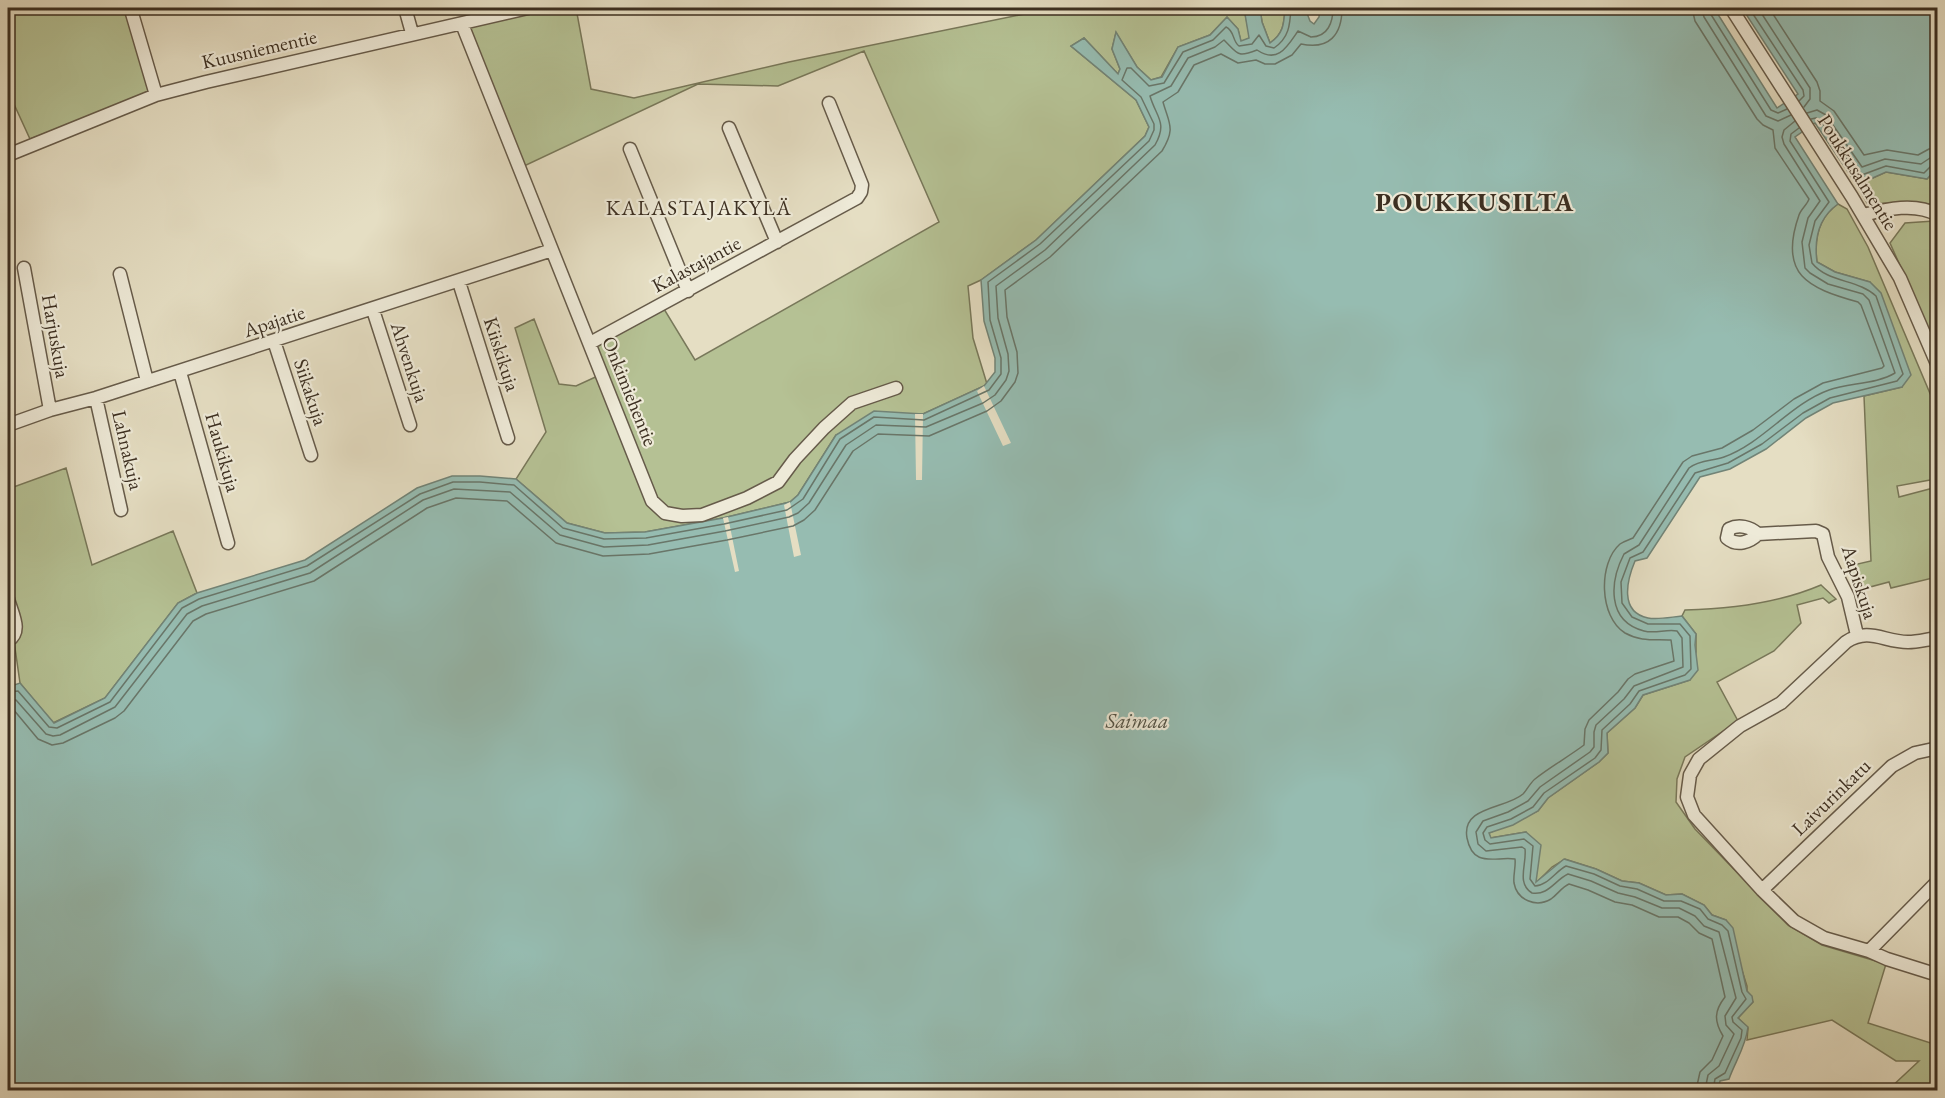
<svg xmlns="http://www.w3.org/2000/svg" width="1945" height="1098" viewBox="0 0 1945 1098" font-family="'EB Garamond',serif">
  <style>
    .green { fill: #b5c194; stroke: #78785a; stroke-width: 1.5 }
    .water { fill: #96bcb1; stroke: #728477; stroke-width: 1.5 }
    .pier { fill: #e5dec3 }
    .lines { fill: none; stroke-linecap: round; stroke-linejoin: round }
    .shore { stroke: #697669; stroke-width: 1.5 }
    .minor-casing { stroke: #665b4a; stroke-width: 15 }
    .minor { stroke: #eeead8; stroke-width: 12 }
    .labels { text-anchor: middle; stroke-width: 4.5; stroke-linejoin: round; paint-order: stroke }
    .street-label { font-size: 20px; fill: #3c2f21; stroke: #eeead8 }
    .neighbourhood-label { font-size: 21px; letter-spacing: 1.5px; fill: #3c2f21; stroke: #eeead8 }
    .water-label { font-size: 21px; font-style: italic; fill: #525245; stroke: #eeead8 }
    .district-label { font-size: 26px; font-weight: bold; letter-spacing: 1.5px; fill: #3c2f21; stroke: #eeead8 }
  </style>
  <rect width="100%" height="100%" fill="#e5dec3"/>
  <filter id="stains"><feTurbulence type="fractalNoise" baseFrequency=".00333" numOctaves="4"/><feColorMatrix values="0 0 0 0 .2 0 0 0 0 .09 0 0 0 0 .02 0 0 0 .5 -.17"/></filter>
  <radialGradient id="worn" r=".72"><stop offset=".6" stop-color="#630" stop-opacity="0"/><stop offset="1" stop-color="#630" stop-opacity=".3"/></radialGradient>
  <path class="green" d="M8,8H132L152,93L30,139L8,91Z
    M528,8H576L591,89L634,98L789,62L1054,8H1244L1250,38L1241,42L1238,29L1227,17L1210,35L1178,47L1161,77L1151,80L1137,67L1116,33L1112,49L1120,69L1118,74L1084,38L1071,46L1136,100L1149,127L1145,136L1036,240L981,280L968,286L973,338L987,384L984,386L923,414H915L836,435L798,495L790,502L723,518L645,532L605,533L567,523L516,479L546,432L515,328L534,319L559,384L576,386L602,374L590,343L661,304L695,360L939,222L864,51L778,86L698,84L522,167L462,24Z
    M1260,8H1285C1284,23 1284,33 1270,43L1262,22Z
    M1937,168V204L1867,203L1857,185L1886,172L1927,179Z
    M1838,204L1847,209L1868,247L1937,410V474L1930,480L1897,486L1899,497L1937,487V577L1891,588L1889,582L1855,591L1849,566L1871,561L1864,396L1902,387L1870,282L1835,272L1817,262C1814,239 1818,218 1838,204Z
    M1934,221L1937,223V349L1890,243L1905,223Z
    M66,468L92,565L173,531L197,593L178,603L105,698L53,723L20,683L8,599V489Z
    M1821,585L1836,599L1829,603L1823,598L1797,605L1801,623L1774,651L1717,682L1738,721L1685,757L1677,779L1676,802L1695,829L1788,925L1822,945L1886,964L1868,1023L1937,1045V1090H1888L1919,1061H1896L1832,1020L1747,1040L1748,1028L1738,1018L1753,1002L1747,991V986L1726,920L1712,915L1704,905L1682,894L1666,895L1639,883L1622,881L1596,869L1565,859L1552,867L1536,883L1526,832L1490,838L1489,833L1538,811L1548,798L1599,762L1608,753L1607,733L1635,708L1643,695L1690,680L1696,652V634L1682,616L1685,610C1730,609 1779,603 1821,585Z"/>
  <path class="water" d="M1244,8H1260L1262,22L1270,43C1284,33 1284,23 1285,8H1305L1310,21L1314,24L1319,17L1320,8H1714L1777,108L1798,94L1742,8H1937V168L1927,179L1886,172L1857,185L1815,123L1795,137L1838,204C1818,218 1814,239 1817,262L1835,272L1870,282L1881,293L1911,375L1902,387L1833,403L1806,418L1766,449L1730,469L1700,477L1647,558L1635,561C1627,580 1619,612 1648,618C1658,620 1671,617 1682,616L1696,634L1695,645L1698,670L1690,680L1643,695L1635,708L1607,733L1608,753L1599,762L1548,798L1538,811L1513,825L1489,833L1491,838L1526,832L1541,845L1536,882L1564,859L1596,869L1622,881L1639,883L1666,895L1682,894L1704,905L1712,915L1726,920L1733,928L1747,991L1752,996L1753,1002L1738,1018L1748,1027C1746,1046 1735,1062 1729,1079L1720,1081L1718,1090H8V687L20,683L54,723L105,698L178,603L197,593L305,560L417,488L452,476H480L516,479L567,523L605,533L645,532L723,518L790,502L798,495L836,435L874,411L923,414L984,386L995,372V358L984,321L981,280L1036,240L1145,136L1149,127L1136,100L1071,46L1084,38L1118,74L1120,69L1112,49L1116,32L1137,67L1151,80L1162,77L1178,47L1210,35L1227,17L1238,29L1241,41L1249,38Z"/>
  <path class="pier" d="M984,386L1011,443L1003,446L977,391Z
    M915,414H923L922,480H916Z
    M790,502L801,555L794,557L784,505Z
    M728,517L739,571L735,572L723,518Z"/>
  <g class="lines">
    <path class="shore" d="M1692,8L1695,21L1757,119L1763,125L1773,130L1775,148L1809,199C1807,205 1801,209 1799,215C1778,275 1808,288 1858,302L1861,305L1884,366L1882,368L1823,383L1794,399L1753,430L1722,448L1692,456L1683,462L1633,538C1629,540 1624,541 1620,544C1598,563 1599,617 1625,633C1641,642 1655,639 1671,640L1674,661L1635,674L1628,679L1618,692L1589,720L1585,729L1584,745C1568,757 1550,767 1535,779C1530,783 1527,790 1523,794C1506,809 1461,806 1467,838C1473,869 1496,856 1515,859C1516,867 1513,875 1514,883C1517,900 1536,908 1551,899C1558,894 1562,887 1569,884L1588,890L1615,902L1632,905L1659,917H1678L1689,923L1699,933L1712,939L1725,997C1714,1011 1714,1021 1723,1036L1712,1060L1700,1072L1696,1090
      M1701,8L1704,17L1766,116L1778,121L1791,115
      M1709,8L1710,13L1771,110L1778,113L1787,109
      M1749,8L1803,90L1804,96L1799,101
      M1758,8L1810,88V99L1804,107
      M1769,8L1817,82L1820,91V101L1834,111L1864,155L1887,150L1918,155L1929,149L1938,148
      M1807,113L1817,110L1826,115L1862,167L1885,159L1921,164L1930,158L1938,157
      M1811,119L1816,118L1820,120L1859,176L1886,166L1924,173L1932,165L1938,164
      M8,692L18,691L49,727L57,728L110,702L182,608L199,599L307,566L420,494L453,482H480L514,485L563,528L604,539L646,538L724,524L787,510L803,499L840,439L874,417L924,420L989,390L1001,374V358L990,320L988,282L1040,244L1149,141L1154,130V124L1141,97L1122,80L1127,68H1131L1149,86L1164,83L1183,52L1213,40L1226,27C1235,31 1232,41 1239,46L1252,44L1259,35L1266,46L1274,48C1289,38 1290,25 1291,8
      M8,700H16L46,734L53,736L60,735L115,707L187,614L202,606L310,573L423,500L454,489L510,492L560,535L604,547L648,545L725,531L789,517L798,513L809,503L846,445L876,425L926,427L983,403L995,395L1006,380L1009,371L1008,354L998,318L996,286L1045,250L1155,145C1168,122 1156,117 1150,96L1171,86L1188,58L1215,47L1224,40C1238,54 1237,58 1257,50C1278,64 1287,47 1298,31L1311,37C1328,37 1333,22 1333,8
      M8,709H13L38,739L52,745L63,743L115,718L124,711L193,621L206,614L314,581L427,508L456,498L507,501L556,543L603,556L649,554L727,540L793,526L804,520L815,510L853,451L878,434L929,436L987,411L1001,401L1015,382L1018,373L1017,352L1007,317L1005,290L1050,257L1162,151C1176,128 1169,124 1163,102L1178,92L1194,65L1221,54L1238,63L1256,60L1265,64H1275L1292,55L1301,44C1329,50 1342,35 1342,8
      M1705,1090L1708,1075L1719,1066L1734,1034L1726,1025L1725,1016L1736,998L1719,932L1704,926L1695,916L1679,908H1662L1635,897L1618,893L1591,881L1568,874C1555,880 1548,896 1532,893C1516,883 1527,864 1525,849L1522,847L1486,851L1478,844L1476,832L1483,821L1508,812L1528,801L1540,787L1590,752L1594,747V732L1596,725L1624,699L1634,686L1683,667L1682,638L1677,631C1666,629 1655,634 1644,631C1606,621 1610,581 1624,554L1639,545L1689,468C1699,460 1713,461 1724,457C1763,443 1790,404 1829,390C1849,383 1877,384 1895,373L1869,300L1863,294L1828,284L1810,273L1805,268L1802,242L1808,218L1820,201L1784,144L1782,137L1784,130L1795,121
      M1713,1090L1715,1079L1725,1073L1741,1038L1742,1030L1733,1022L1732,1017L1746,999L1742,992L1728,931L1722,925L1708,919L1700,909L1681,901H1664L1637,889L1620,886L1594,874L1566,866C1556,871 1547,886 1535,886L1530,879L1533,846L1524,839L1490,844L1485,840L1483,833L1487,827L1511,819L1533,807L1544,793L1595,758L1601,750L1602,730L1630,704L1639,691L1685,675L1691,669L1690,636L1680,624H1648L1632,617L1622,603L1621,582L1630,558L1643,552L1695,473L1728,463L1762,444L1803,413L1830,398L1897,381L1903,374L1876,296C1858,279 1828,283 1812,263L1809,245L1815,221L1829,202L1790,141L1791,134L1799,128"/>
    <g class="minor-casing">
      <path id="minor" d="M132,8L131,10L156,95
        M405,8L412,33
        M1731,8L1852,197L1900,278L1938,366
        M462,24L652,501L665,513L682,516L702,515L747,498L778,482L795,459L824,428L852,403L896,388
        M729,128L777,242
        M630,149L688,291
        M8,155L156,95L206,82L528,8
        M1863,215C1887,209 1915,202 1938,215
        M24,268L50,410
        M120,274L147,381
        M459,282L508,438
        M373,310L410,425
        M274,341L311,455
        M590,343L857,198L861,192L862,185L829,103
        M180,372L228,543
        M96,398L121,510
        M8,425L50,410L96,398L552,250
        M1758,534C1750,542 1737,547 1727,538L1729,529C1739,524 1750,527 1758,534L1816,531L1823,534L1828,557L1848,597L1857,635
        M8,599C12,614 23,631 8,641
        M1938,638C1928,639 1918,642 1908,642C1884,642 1869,627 1846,642L1781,703L1740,726L1699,759L1690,775L1687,797L1694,815L1762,890L1794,921L1824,938L1869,951L1887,959L1938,975
        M1762,890L1892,766L1915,753L1938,748
        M1869,951L1938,881"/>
    </g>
    <use href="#minor" class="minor"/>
  </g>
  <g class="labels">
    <g class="street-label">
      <text transform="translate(259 49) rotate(-13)" y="7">Kuusniementie</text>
      <text transform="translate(1858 172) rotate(58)" y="7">Poukkusalmentie</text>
      <text transform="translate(696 264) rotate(-28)" y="7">Kalastajantie</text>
      <text transform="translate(274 321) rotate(-18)" y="7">Apajatie</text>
      <text transform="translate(56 336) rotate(80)" y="7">Harjuskuja</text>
      <text transform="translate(502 354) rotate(72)" y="7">Kiiskikuja</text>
      <text transform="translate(410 362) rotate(72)" y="7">Ahvenkuja</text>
      <text transform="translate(630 391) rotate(68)" y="7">Onkimiehentie</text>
      <text transform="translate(311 392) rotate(72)" y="7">Siikakuja</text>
      <text transform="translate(128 450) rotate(77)" y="7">Lahnakuja</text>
      <text transform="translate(223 452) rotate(74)" y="7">Haukikuja</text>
      <text transform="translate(1860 582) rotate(72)" y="7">Aapiskuja</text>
      <text transform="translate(1831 797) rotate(-44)" y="7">Laivurinkatu</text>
    </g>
    <g class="neighbourhood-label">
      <text x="699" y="215">KALASTAJAKYLÄ</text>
    </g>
    <g class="water-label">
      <text x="1137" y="728">Saimaa</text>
    </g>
    <g class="district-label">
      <text x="1475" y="211">POUKKUSILTA</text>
    </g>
  </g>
  <rect width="1945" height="1098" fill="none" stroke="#e5dec3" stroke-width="30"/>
  <rect x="9" y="9" width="1927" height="1080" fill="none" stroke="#3c2f21" stroke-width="3"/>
  <rect x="15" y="15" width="1915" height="1068" fill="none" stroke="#3c2f21" stroke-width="1.5"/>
  <rect width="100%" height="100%" filter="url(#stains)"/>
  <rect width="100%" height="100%" fill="url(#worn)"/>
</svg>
